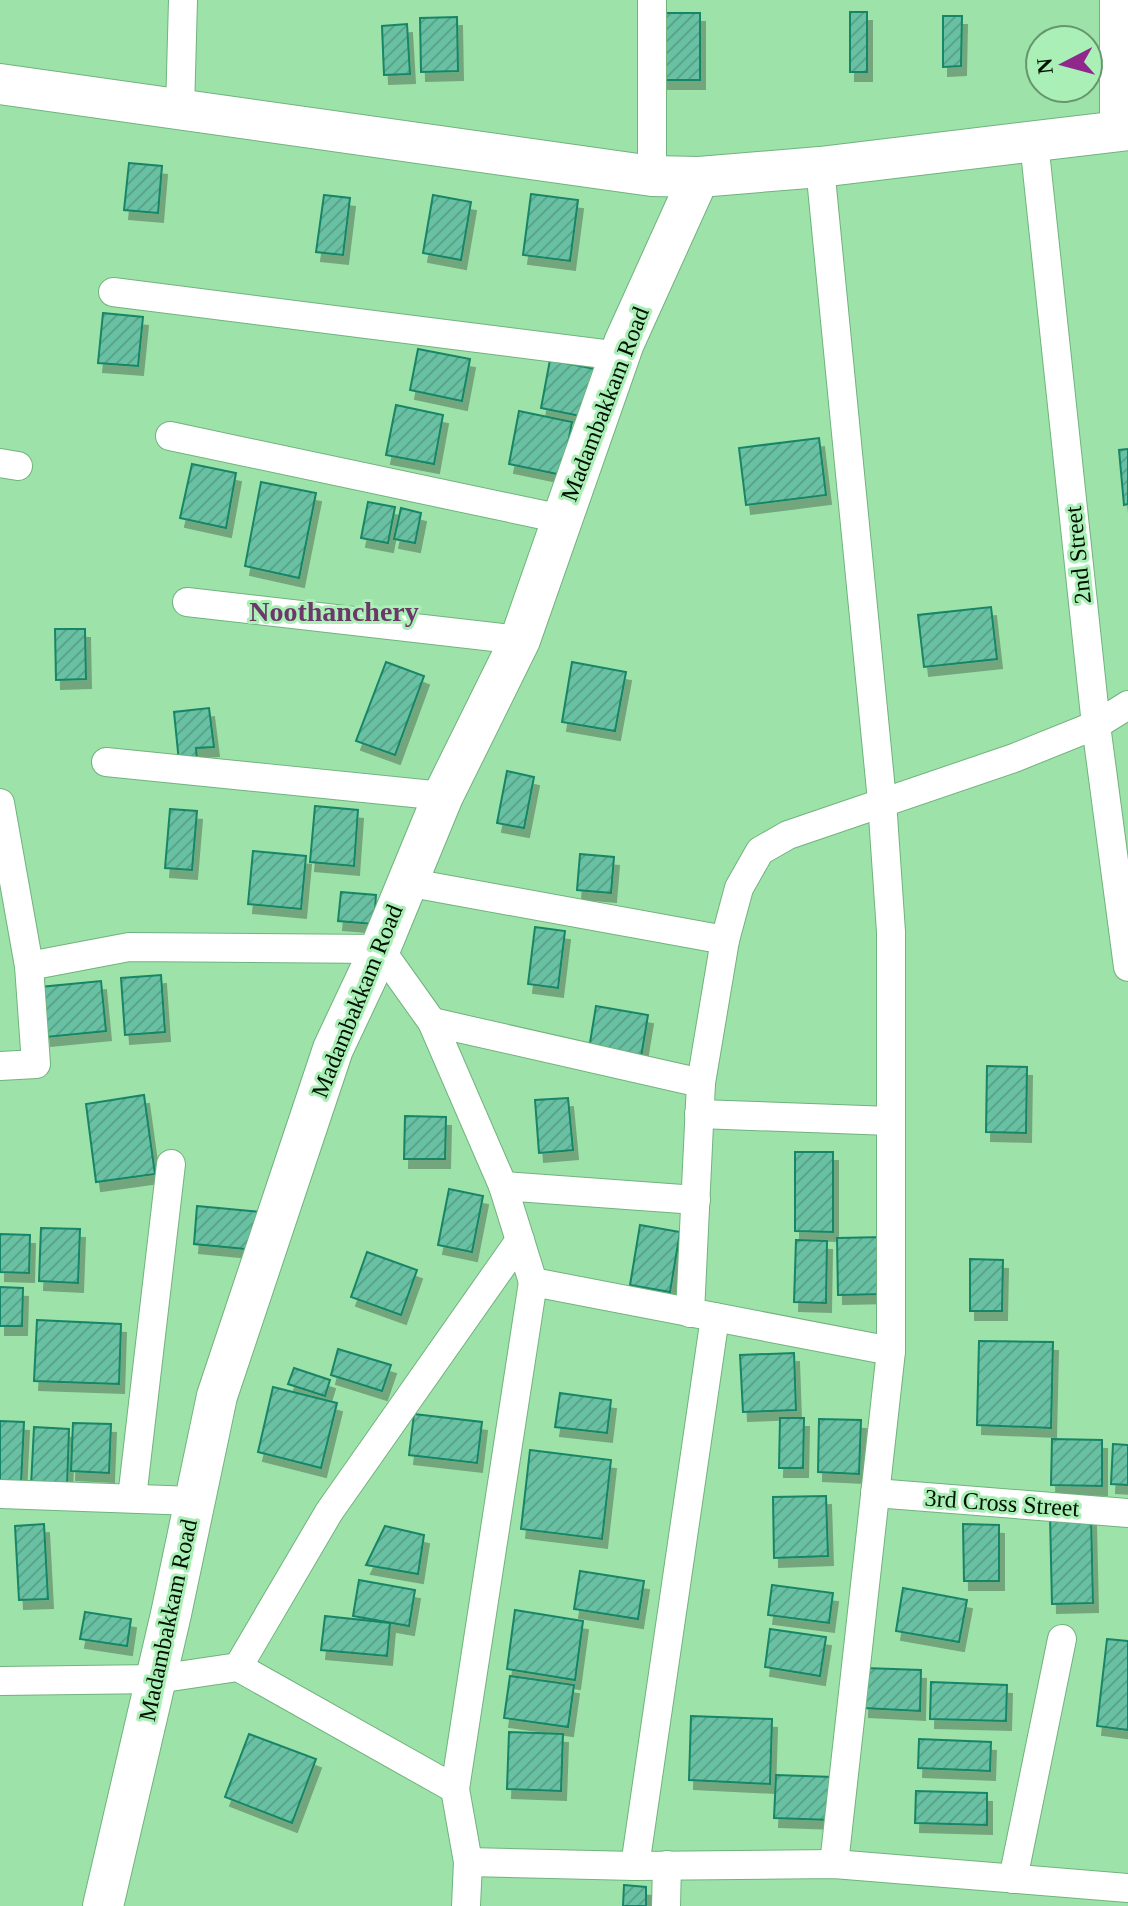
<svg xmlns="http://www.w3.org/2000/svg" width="1128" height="1906" font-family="Georgia,serif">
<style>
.building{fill:url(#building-hatch);stroke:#178567;stroke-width:2;filter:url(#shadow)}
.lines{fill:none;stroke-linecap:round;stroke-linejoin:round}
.street-casing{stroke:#70b37d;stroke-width:30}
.secondary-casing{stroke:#70b37d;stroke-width:42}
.street{stroke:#fff;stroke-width:28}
.secondary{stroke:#fff;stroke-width:40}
.labels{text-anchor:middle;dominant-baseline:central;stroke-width:6;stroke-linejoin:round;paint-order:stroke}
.street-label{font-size:24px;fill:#001102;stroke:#aaefb6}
.quarter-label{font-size:28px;font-weight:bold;fill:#6c3869;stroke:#aaefb6}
</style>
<defs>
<pattern id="building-hatch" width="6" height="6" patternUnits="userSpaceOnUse" patternTransform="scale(2)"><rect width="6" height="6" fill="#69c1a3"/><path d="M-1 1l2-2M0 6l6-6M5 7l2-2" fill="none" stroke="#59a58b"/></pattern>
<filter id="shadow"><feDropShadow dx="5" dy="9" stdDeviation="0" flood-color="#0004"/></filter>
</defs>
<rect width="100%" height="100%" fill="#9de2a9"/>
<g class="building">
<rect x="850" y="12" width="17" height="60"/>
<polygon points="658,13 700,13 700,80 659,80"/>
<polygon points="943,16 962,16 961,66 943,67"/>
<polygon points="457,17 458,71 421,72 420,18"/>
<polygon points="407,24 410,74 384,75 382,26"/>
<polygon points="129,163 162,166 158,213 124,210"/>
<polygon points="531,194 578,200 570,261 523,255"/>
<polygon points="324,195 350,198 343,255 316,252"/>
<polygon points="433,195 471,202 461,260 423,253"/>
<polygon points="103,313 143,317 138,366 98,363"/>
<polygon points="418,349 470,359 462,401 410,390"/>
<polygon points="550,360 600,370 590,418 541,408"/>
<polygon points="396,405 443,415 434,464 386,455"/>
<polygon points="519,411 572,422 562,475 509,464"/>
<polygon points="819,438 826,495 746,505 739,448"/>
<polygon points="1128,449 1128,504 1124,505 1119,450"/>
<polygon points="192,464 236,473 226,528 180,518"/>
<polygon points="261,482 316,493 299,578 245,566"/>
<polygon points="368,502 395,507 388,543 361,538"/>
<polygon points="401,508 421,513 415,543 394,539"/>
<polygon points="991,607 997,659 924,667 918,615"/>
<polygon points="55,629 85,629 86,679 56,680"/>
<polygon points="386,662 424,676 395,755 356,741"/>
<polygon points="572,662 626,672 615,731 562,722"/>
<polygon points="209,708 214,747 196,748 197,760 179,762 174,712"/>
<polygon points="507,771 534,777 524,828 497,823"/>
<polygon points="315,806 358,810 354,866 310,862"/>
<polygon points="170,809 197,811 192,870 165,868"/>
<polygon points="253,851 306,856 301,909 248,904"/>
<polygon points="580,854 614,857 611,893 577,890"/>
<polygon points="341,892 376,895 374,924 338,921"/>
<polygon points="535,927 565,931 558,988 528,984"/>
<polygon points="161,975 165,1032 125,1035 121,978"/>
<polygon points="101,981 106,1031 46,1037 40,987"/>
<polygon points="596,1006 648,1015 641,1057 589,1049"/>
<polygon points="987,1066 1027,1067 1026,1133 986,1132"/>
<polygon points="144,1095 155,1174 96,1182 86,1104"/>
<polygon points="568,1098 573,1150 539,1153 535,1100"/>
<polygon points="405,1116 446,1117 445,1159 404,1159"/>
<polygon points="795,1152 833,1152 833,1232 795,1231"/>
<polygon points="449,1189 483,1196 472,1252 438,1245"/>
<polygon points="197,1206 260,1212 257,1250 194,1244"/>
<polygon points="640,1225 680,1232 670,1292 630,1285"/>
<polygon points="41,1228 80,1229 78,1283 39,1281"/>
<polygon points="0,1234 30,1235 29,1273 0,1272"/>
<polygon points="886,1237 886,1294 838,1295 837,1238"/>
<polygon points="796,1240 827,1241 826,1303 794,1302"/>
<polygon points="367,1252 417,1270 401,1315 351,1297"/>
<polygon points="970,1259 1003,1260 1002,1311 970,1311"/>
<polygon points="0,1287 23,1288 22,1326 0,1326"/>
<polygon points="37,1320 121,1324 119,1384 34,1381"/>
<polygon points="979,1341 1053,1342 1051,1428 977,1425"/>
<polygon points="338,1349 391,1365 382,1391 331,1375"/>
<polygon points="794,1353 796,1410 743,1412 740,1355"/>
<polygon points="294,1368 330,1380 325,1396 288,1384"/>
<polygon points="273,1387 337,1403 321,1468 258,1452"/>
<polygon points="560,1393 611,1400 607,1433 555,1427"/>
<polygon points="414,1414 482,1422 477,1463 409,1455"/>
<polygon points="780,1418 804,1418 803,1468 779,1468"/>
<polygon points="819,1419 861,1420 859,1474 818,1472"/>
<polygon points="0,1421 24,1422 21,1484 0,1483"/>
<polygon points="73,1423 111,1424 109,1473 71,1471"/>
<polygon points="34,1427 69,1429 67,1487 31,1486"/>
<polygon points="1052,1439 1102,1440 1102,1486 1051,1485"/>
<polygon points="1113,1444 1128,1445 1128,1485 1111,1484"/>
<polygon points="530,1450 611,1460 602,1539 521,1529"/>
<polygon points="826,1496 828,1556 774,1558 773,1497"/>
<polygon points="1050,1516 1091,1516 1093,1603 1052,1604"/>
<polygon points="44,1524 48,1599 19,1600 15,1526"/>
<polygon points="963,1524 999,1525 999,1581 964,1581"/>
<polygon points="385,1526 424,1535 418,1574 366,1565"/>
<polygon points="580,1571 644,1581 638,1619 574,1609"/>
<polygon points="359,1580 415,1590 409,1626 353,1616"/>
<polygon points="772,1585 833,1593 829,1623 768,1615"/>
<polygon points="903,1588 967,1600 959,1642 896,1631"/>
<polygon points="515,1610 583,1621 575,1680 507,1669"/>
<polygon points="85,1612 131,1619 127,1646 80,1639"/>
<polygon points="325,1616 390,1623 387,1656 321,1650"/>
<polygon points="770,1629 826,1637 820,1676 765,1667"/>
<polygon points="1107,1639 1128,1641 1128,1730 1097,1726"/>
<polygon points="865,1668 921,1670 920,1711 864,1708"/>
<polygon points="510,1676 574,1685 568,1727 504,1718"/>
<polygon points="931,1682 1007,1685 1006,1721 930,1719"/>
<polygon points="691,1716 772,1719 770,1784 689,1780"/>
<polygon points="509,1732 563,1734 561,1791 507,1789"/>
<polygon points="249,1734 316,1759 292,1823 225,1797"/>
<polygon points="919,1739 991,1742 990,1771 918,1768"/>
<polygon points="776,1775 833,1777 831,1820 774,1818"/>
<polygon points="916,1791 987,1793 987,1825 915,1823"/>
<polygon points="624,1885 646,1887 646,1906 623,1906"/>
</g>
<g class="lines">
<g class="street-casing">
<g id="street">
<polyline points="652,0 652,176"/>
<polyline points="180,110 183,0"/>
<polyline points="1114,132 1114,0"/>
<polyline points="1034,142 1096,725 1128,967"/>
<polyline points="820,167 882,801 891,932 891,1351 834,1864"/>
<polyline points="113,292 620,356"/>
<polyline points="170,436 562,519"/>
<polyline points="0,463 18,466"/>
<polyline points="187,602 520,640"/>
<polyline points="106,762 443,796"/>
<polyline points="0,803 29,966 36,1064 0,1066"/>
<polyline points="406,882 725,940 739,888 760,851 788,835 1014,758 1096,725 1128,705"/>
<polyline points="29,966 129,947 380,949 432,1022 503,1186 533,1282 891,1351"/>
<polyline points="432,1022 701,1083"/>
<polyline points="699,1114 891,1121"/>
<polyline points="503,1186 696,1200"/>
<polyline points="690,1313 701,1083 725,940"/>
<polyline points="875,1493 1128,1513"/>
<polyline points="0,1494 194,1501"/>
<polyline points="132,1498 171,1164"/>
<polyline points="238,1667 329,1512 520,1240"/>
<polyline points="0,1681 157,1679 238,1667 455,1789 468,1862 466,1906"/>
<polyline points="455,1789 533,1282"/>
<polyline points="468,1862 635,1866 834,1864 1128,1888"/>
<polyline points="635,1866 715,1317"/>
<polyline points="1013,1879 1062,1639"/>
<polyline points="666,1906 667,1865"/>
</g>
</g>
<g class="secondary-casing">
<g id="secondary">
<polyline points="0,84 652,176 699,177 820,167 1128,130"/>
<polyline points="103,1906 171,1614 217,1396 333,1049 380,949 443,796 520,640 624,343 699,177"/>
</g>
</g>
<use href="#street" class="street"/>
<use href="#secondary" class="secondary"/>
</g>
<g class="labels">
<g class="street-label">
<text transform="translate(605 404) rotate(-69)">Madambakkam Road</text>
<text transform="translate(1078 555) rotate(-96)">2nd Street</text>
<text transform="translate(357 1001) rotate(-68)">Madambakkam Road</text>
<text transform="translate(1002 1503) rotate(4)">3rd Cross Street</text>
<text transform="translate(168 1620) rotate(-78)">Madambakkam Road</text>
</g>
<g class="quarter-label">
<text x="334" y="611">Noothanchery</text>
</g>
</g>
<g transform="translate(1064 64) rotate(264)"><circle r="38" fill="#aaefb6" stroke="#66966e" stroke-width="2"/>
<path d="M0-6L14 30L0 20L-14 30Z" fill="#8f278c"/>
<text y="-12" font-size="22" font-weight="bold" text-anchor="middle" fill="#001102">N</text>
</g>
</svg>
